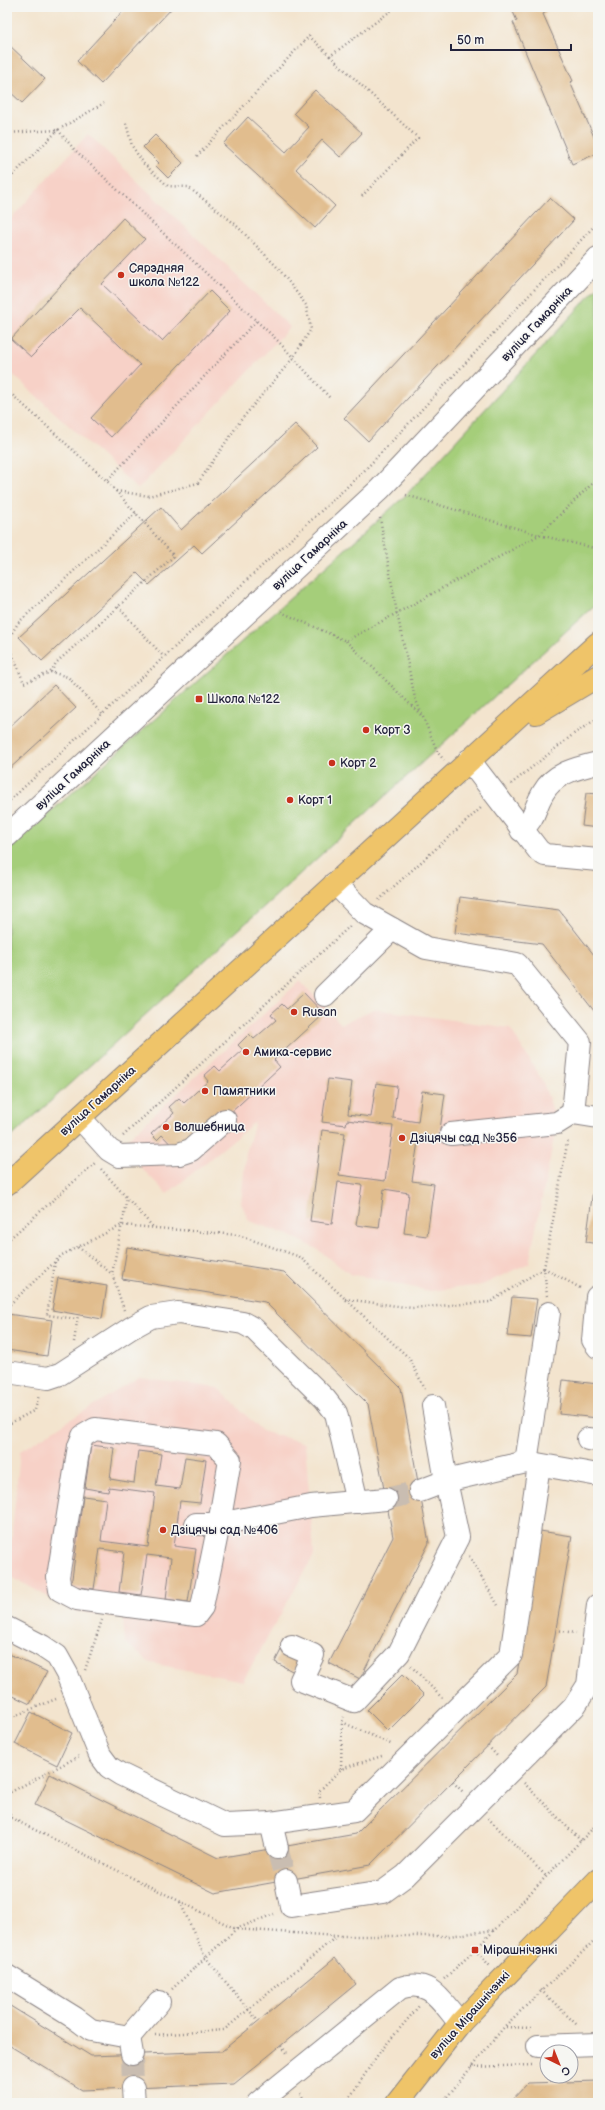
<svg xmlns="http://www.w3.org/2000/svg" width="605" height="2110" font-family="'Balsamiq Sans',sans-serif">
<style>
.built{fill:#f7d1c7}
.green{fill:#a5ce7a;stroke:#64785a}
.building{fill:#e1bd8e}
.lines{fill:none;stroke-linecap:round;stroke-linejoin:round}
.minor-tunnel{stroke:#c9bdb1;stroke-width:22;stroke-dasharray:22 11;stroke-linecap:butt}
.minor-casing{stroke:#8a8384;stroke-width:24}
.major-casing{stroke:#8a8384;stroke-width:24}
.path{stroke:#8a8384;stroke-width:2.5;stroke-dasharray:1 3;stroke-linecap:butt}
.minor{stroke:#fff;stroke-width:22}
.major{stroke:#efc469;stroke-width:22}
.poi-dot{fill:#c8321e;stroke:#f6f6f2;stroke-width:1.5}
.labels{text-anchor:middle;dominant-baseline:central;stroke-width:3;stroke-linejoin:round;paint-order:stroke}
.poi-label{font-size:12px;fill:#22223b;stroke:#f6f6f2;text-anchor:start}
.street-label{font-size:12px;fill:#22223b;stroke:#f6f6f2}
</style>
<rect width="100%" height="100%" fill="#f6f6f2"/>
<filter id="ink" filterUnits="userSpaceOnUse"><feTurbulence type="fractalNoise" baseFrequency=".025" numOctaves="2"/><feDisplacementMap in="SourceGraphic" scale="8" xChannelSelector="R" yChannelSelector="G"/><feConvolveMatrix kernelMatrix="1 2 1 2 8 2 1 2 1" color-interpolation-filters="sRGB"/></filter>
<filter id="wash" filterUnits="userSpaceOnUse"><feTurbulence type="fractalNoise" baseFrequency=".012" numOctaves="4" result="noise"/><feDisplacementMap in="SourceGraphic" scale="16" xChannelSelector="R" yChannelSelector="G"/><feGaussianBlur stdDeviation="0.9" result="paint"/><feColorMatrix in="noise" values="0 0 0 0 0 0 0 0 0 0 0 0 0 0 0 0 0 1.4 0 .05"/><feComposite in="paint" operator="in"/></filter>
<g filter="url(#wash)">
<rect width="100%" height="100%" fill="#f3e4ce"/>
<g class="built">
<polygon points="88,134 290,327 138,489 7,369 7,223"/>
<polygon points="300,981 341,1024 374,1009 510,1028 543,1082 557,1123 529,1263 482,1285 430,1291 350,1274 317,1249 289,1235 249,1221 241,1203 246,1153 255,1122 167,1194 120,1146"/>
<polygon points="139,1377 218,1388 262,1431 305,1443 314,1555 243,1681 150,1663 125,1642 123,1618 74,1611 8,1575 20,1451"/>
</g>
<polygon class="green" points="598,287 598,602 7,1141 7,851 406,495"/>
<g id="blocks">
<g class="building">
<polygon points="127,7 173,7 101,84 77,61"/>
<polygon points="511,7 544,7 546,12 543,14 573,81 570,82 598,146 598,153 572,164 513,22 517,21"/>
<polygon points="7,43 45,79 22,103 7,89"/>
<polygon points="315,90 362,133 340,157 322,140 296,169 335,206 315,228 223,144 248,117 286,152 309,127 294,113"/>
<polygon points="155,135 183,163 168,178 156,166 159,163 143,147"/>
<polygon points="550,198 574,220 368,441 344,418"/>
<polygon points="123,218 145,239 102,284 162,341 210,291 230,311 111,437 91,418 140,365 80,308 31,357 11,339"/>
<polygon points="295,424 317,447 202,553 194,545 149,585 137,573 42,661 19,637 161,507 181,530"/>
<polygon points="54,685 76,708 7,771 7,729"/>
<polygon points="586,793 598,794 598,828 582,826"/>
<polygon points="460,897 559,910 598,960 598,1016 542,944 455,933"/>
<polygon points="304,993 324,1014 274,1060 280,1067 227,1116 220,1109 176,1150 162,1135 157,1140 151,1134 174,1113 169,1107 179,1098 184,1103 208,1081 204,1076 215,1066 220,1071 243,1050 238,1045 249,1034 254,1039 276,1020 271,1014 282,1004 287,1009"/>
<polygon points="328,1079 352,1082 348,1114 371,1117 376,1083 397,1086 393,1118 418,1122 422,1091 445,1094 439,1137 419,1135 412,1181 434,1184 427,1236 404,1233 409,1193 384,1189 379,1228 356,1225 362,1185 338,1182 332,1224 310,1221 322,1130 345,1133 339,1175 385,1181 393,1126 347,1120 346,1125 322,1122"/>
<polygon points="597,1160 598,1160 598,1244 586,1242"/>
<polygon points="127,1247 284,1272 401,1388 429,1543 360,1679 329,1663 393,1537 368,1404 265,1302 122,1279"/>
<polygon points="58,1278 107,1286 102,1319 52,1310"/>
<polygon points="512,1297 537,1299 531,1338 507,1336"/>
<polygon points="7,1314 52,1320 47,1356 7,1350"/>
<polygon points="563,1380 598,1384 598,1418 559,1414"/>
<polygon points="91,1445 114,1448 110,1479 134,1483 138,1451 161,1454 156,1486 180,1489 185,1457 206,1460 200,1503 180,1501 174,1546 196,1549 188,1602 166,1599 171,1558 147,1555 141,1595 119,1592 124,1552 100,1549 94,1589 71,1586 83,1496 106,1499 101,1541 148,1547 155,1493 109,1487 108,1492 85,1488"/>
<polygon points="540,1531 572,1536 546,1687 370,1865 215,1893 35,1805 50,1774 218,1858 356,1834 517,1674"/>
<polygon points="281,1650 300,1659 294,1672 275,1662"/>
<polygon points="7,1653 47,1672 30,1704 7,1693"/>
<polygon points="403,1674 424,1695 388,1731 367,1710"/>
<polygon points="31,1712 72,1733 57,1765 15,1744"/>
<polygon points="335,1958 356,1984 234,2084 82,2090 7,2044 7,2004 91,2056 222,2051"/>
<polygon points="598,2081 598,2103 509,2103 528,2083"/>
</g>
</g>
</g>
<g filter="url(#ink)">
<use href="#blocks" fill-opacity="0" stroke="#8a8384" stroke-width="1"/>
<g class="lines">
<g class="minor-tunnel">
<polyline points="386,1499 420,1491"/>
<polyline points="277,1848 286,1881"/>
<polyline points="132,2054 133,2088"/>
</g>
<g class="minor-casing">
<g id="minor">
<polyline points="469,760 539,851 545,855 598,860"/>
<path d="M521 830C537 816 533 810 543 793 554 773 577 768 598 763"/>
<polyline points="7,836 380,489 598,258"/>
<polyline points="335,883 364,913 426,948 517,964 580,1042 573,1113"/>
<polyline points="325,995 392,929"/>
<polyline points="80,1118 109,1150 119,1156 179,1154 191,1150 225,1120"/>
<polyline points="451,1134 557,1123 573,1113 598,1117"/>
<polyline points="597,1297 593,1340 598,1347"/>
<polyline points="7,1372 48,1378 60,1374 131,1328 151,1317 178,1313 243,1323 254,1329 325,1399 336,1413 357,1502"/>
<polyline points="588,1439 598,1440"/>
<polyline points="526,1462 549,1313"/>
<polyline points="420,1491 446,1481 526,1462 598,1475"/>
<polyline points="196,1524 219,1524 230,1460 216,1444 95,1429 83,1436 79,1446 58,1577 60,1590 77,1599 196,1615 202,1607 219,1524 311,1506 386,1499"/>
<polyline points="7,1628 42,1646 57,1656 67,1674 100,1755 109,1767 120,1774 225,1825 271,1823 354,1811 511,1655 539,1465"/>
<polyline points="292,1646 313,1655 301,1680 354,1701 399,1653 458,1537 446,1481 433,1406"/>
<polyline points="271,1823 277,1848"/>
<polyline points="286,1881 291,1906 383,1892 405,1876 574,1707 588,1685 598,1605"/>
<polyline points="7,1976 75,2018 91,2030 129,2037 132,2054"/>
<polyline points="129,2037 159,2002"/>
<polyline points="538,2046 598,2044"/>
<polyline points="133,2088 134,2103"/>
<path d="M258 2103 400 1988C431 1977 442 2003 460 2023"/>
</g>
</g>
<g class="major-casing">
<g id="major">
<polyline points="536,713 598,676"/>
<polyline points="7,1184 598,643"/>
<polyline points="397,2103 460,2023 598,1880"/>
</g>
</g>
<g class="path">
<polyline points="7,133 58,130 104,103"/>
<polyline points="197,156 309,36 330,56"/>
<polyline points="7,181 58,130 74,149 278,341 330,398"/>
<polyline points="362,196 418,138 330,56 396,7"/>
<polyline points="7,390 107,481"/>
<polyline points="116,491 149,496 198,483 241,420 293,358 311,329 306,305 279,269 235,224 188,187 168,186 144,164 132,146 126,123"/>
<polyline points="406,495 539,535 598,549"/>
<polyline points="380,518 397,613 415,698 438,753 444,760"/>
<polyline points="118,607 164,657"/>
<polyline points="281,612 346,641 539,535 598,478"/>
<polyline points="346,641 421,715"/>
<polyline points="51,672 56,663 174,556 107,481 256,321"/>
<polyline points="102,714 68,677 51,672 24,683 7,641 18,623 136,513"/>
<polyline points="511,784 575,733 598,718"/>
<polyline points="7,803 363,472 598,222"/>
<polyline points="379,900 482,807"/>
<polyline points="123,1136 351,925"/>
<polyline points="101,1169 153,1227"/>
<polyline points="7,1241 96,1162"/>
<polyline points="78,1247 112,1274"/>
<polyline points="55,1262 47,1315 77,1319"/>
<polyline points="544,1268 582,1289"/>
<polyline points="547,1296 544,1268 568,1139"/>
<polyline points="345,1299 412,1308 490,1302 544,1268"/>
<polyline points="7,1307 62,1255 122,1225 238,1235 300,1257 409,1358 425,1389"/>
<polyline points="124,1310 112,1274 127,1198"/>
<polyline points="74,1342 78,1315"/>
<polyline points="7,1425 35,1410 39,1395"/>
<polyline points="469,1556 499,1607"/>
<polyline points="556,1630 576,1633"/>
<polyline points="411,1666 442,1698"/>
<polyline points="85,1670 102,1620"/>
<polyline points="7,1719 56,1699"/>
<polyline points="342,1722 393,1745"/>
<polyline points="488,1746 498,1757"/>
<polyline points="341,1769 342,1722 344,1717"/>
<polyline points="453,1782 464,1793"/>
<polyline points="524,1783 581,1841"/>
<polyline points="7,1794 81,1755"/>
<polyline points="320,1798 319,1791 341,1769 382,1756"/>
<polyline points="7,1807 11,1818"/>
<polyline points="488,1818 547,1877"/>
<polyline points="7,1819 11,1818 236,1929 337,1936 449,1936 494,1930"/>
<polyline points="180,1902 205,1957 258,2021"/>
<polyline points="595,1940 598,1943"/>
<polyline points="475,1950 490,1966"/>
<polyline points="444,1979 475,1950 598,1823"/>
<polyline points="172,1989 236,1929 274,1914"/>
<polyline points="541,1990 578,2026"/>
<polyline points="506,2027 531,2028"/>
<polyline points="155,2035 224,2030 337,1936"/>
<polyline points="281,2046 288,2054"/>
<polyline points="471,2067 532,2065"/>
<polyline points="300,2093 306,2103"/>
<polyline points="445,2098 451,2103"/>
<polyline points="346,2103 379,2053 419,2006"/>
<polyline points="442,2103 505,2026 598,1937"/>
</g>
<use href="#minor" class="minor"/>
<use href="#major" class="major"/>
</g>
</g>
<g class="poi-dot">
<circle cx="121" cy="275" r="4"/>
<rect x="195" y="695" width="8" height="8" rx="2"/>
<circle cx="366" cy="730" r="4"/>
<circle cx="332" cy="763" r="4"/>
<circle cx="290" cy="800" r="4"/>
<circle cx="294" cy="1012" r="4"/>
<circle cx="246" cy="1052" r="4"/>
<circle cx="205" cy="1091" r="4"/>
<circle cx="166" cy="1127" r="4"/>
<circle cx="402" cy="1138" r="4"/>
<circle cx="163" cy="1530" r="4"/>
<rect x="471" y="1946" width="8" height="8" rx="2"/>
</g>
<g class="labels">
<g class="poi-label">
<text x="129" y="268">Сярэдняя<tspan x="129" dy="14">школа №122</tspan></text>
<text x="207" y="699">Школа №122</text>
<text x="374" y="730">Корт 3</text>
<text x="340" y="763">Корт 2</text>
<text x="298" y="800">Корт 1</text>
<text x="302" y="1012">Rusan</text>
<text x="254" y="1052">Амика-сервис</text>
<text x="213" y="1091">Памятники</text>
<text x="174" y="1127">Волшебница</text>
<text x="410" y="1138">Дзіцячы сад №356</text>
<text x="171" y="1530">Дзіцячы сад №406</text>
<text x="483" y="1950">Мірашнічэнкі</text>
</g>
<g class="street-label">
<text transform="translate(537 324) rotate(-47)">вуліца Гамарніка</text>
<text transform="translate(310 555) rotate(-43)">вуліца Гамарніка</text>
<text transform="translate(73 775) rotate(-43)">вуліца Гамарніка</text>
<text transform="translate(98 1101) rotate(-42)">вуліца Гамарніка</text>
<text transform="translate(470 2015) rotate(-48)">вуліца Мірашнічэнкі</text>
</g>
</g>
<rect width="605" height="2110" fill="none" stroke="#f6f6f2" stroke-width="24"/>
<g transform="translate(559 2064) rotate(137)"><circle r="19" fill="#f6f6f2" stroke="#a1a1a9"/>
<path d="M0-3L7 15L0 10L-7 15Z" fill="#c8321e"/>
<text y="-6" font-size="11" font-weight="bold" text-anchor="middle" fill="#22223b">С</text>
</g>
<path d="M451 44v6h120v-6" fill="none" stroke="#22223b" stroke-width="2"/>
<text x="457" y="44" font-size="12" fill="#22223b" stroke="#f6f6f2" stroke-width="3" paint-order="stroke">50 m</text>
</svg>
